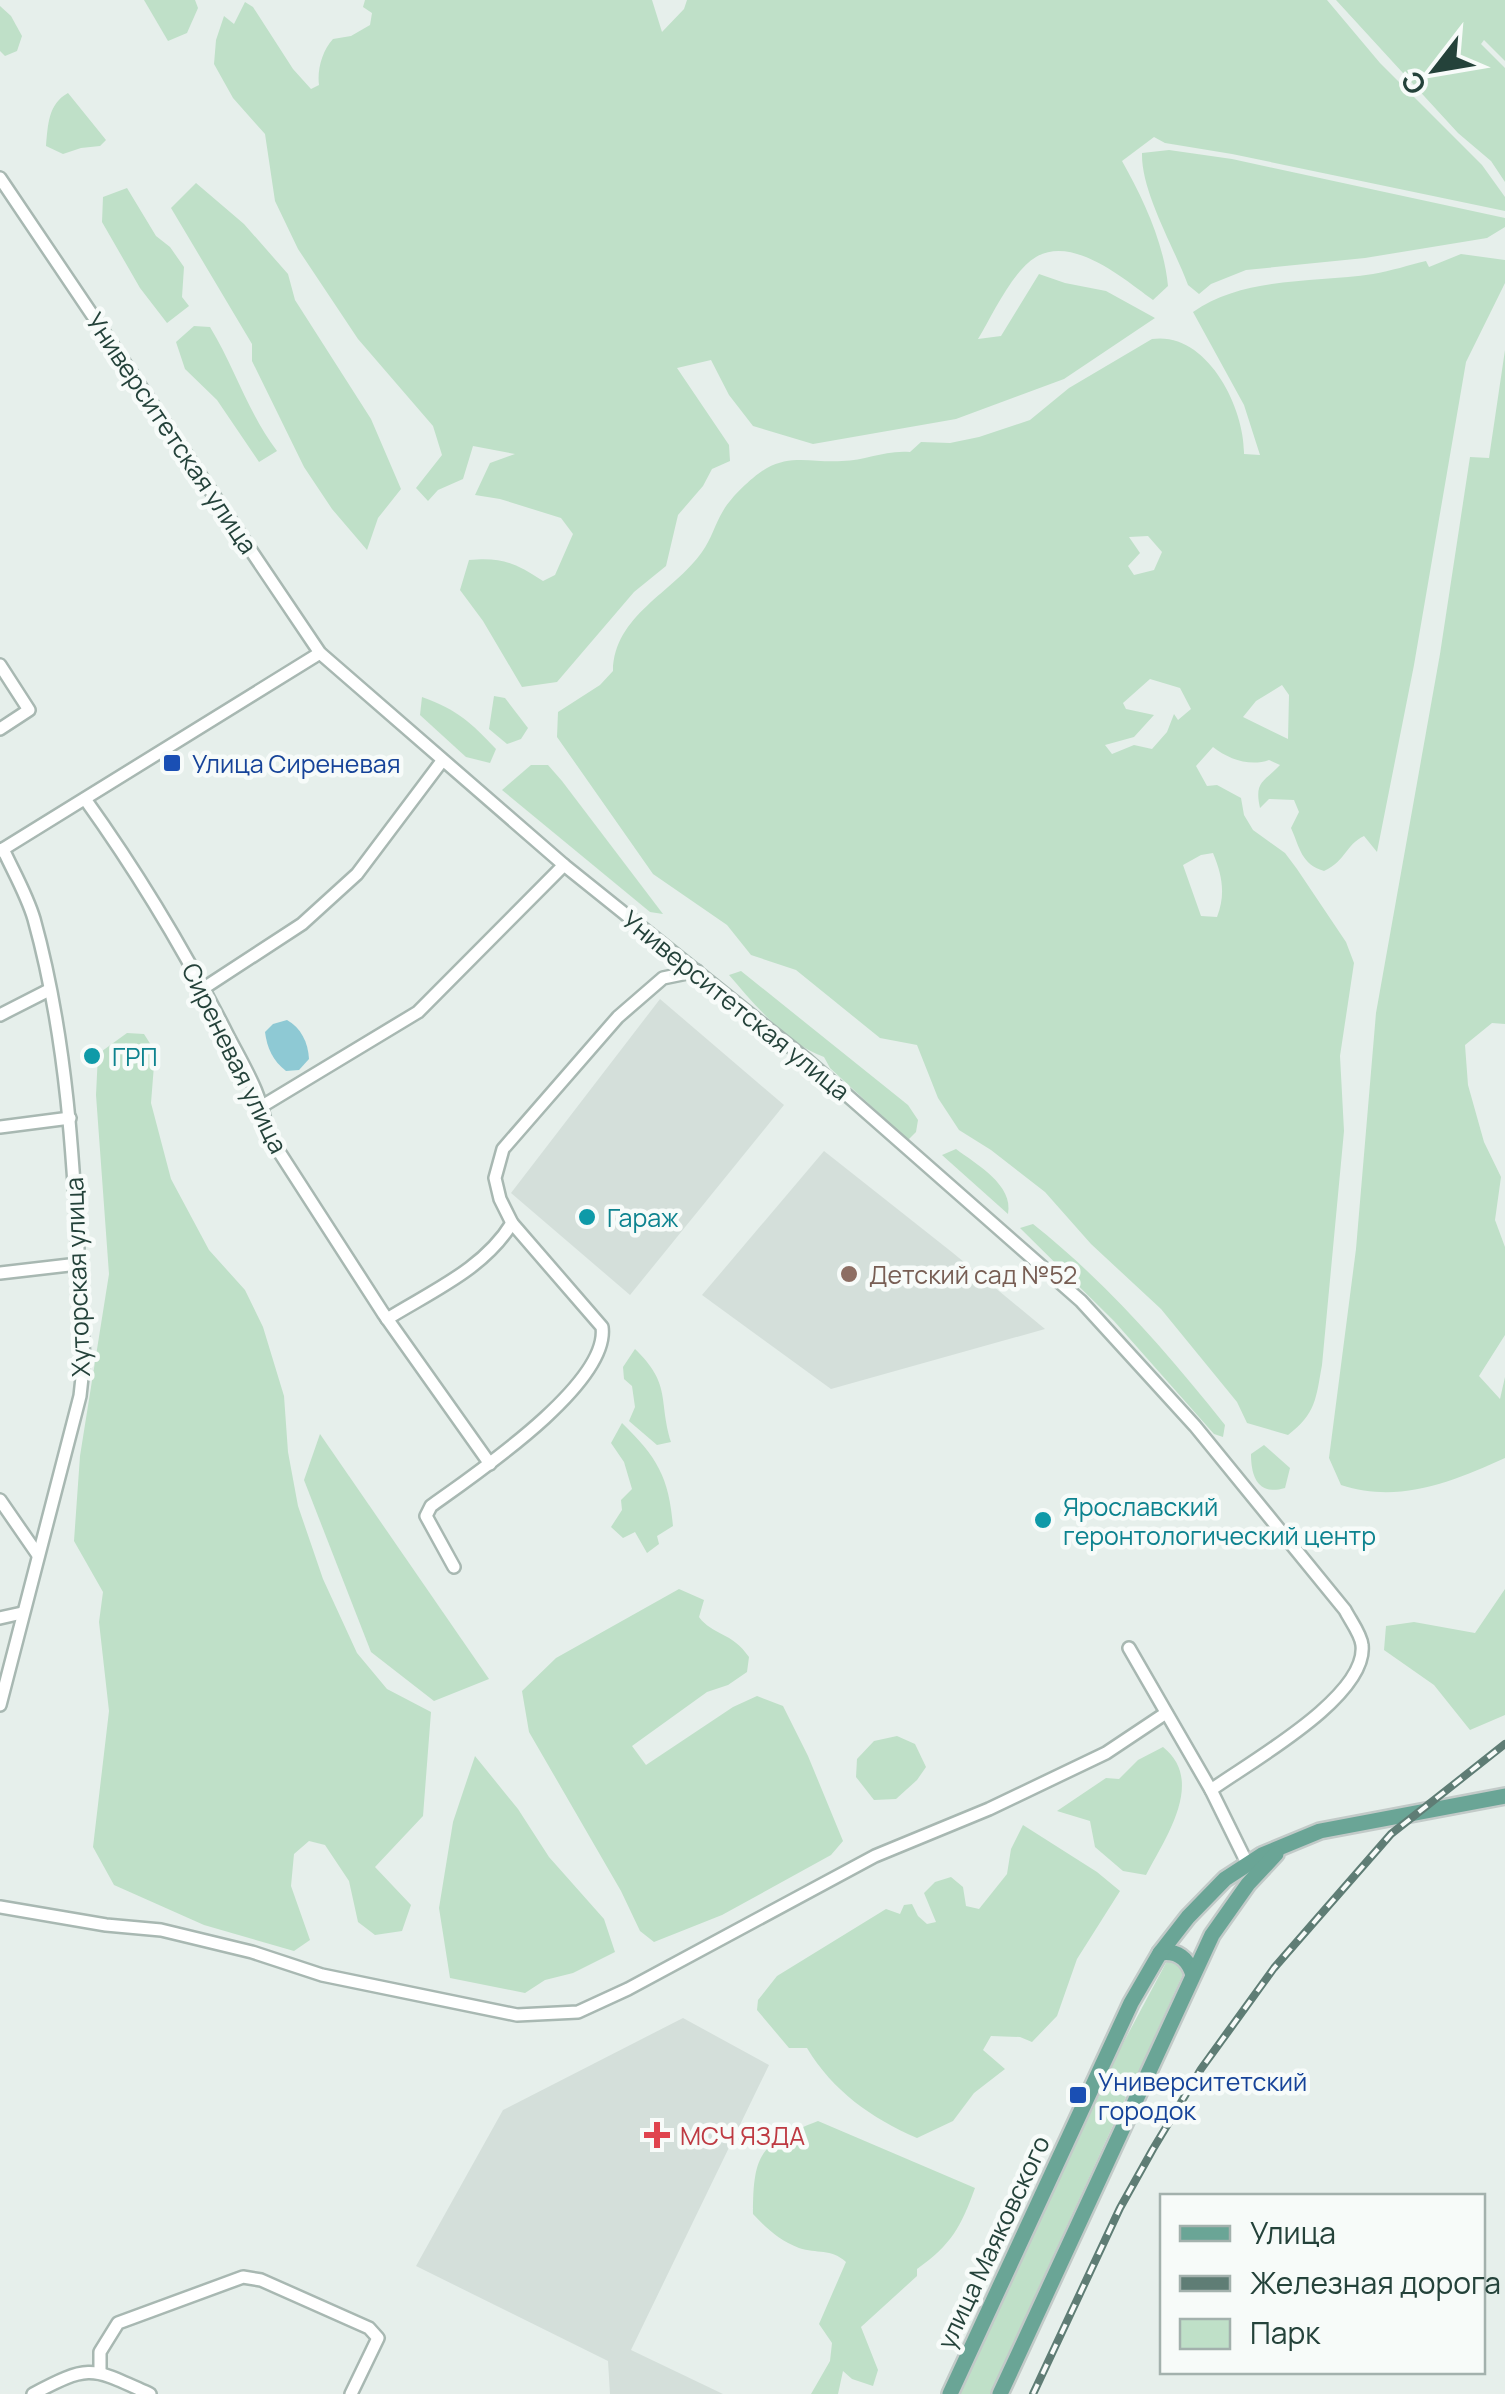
<svg xmlns="http://www.w3.org/2000/svg" width="1505" height="2394" font-family="Manrope,sans-serif">
<style>
.built{fill:#d4dfda}
.green{fill:#bfe0c8;fill-rule:evenodd}
.water{fill:#8ec9d4}
.lines{fill:none;stroke-linecap:round;stroke-linejoin:round}
.minor-casing{stroke:#a8b8b2;stroke-width:16}
.major-casing{stroke:#c2cac8;stroke-width:20}
.minor{stroke:#fff;stroke-width:11}
.major{stroke:#6aa596;stroke-width:15}
.rail-casing{stroke:#5f7d75;stroke-width:8}
.rail{stroke:#f7fbf9;stroke-width:4;stroke-dasharray:11;stroke-linecap:butt}
.transit-dot{fill:#1a4fb4;stroke:#f7fbf9;stroke-width:4}
.culture-dot{fill:#0f9aa8;stroke:#f7fbf9;stroke-width:4}
.education-dot{fill:#8d6e63;stroke:#f7fbf9;stroke-width:4}
.health-dot{fill:#e0444e;stroke:#f7fbf9;stroke-width:4}
.labels{text-anchor:middle;dominant-baseline:central;stroke-width:9;stroke-linejoin:round;paint-order:stroke}
.street-label{font-size:25px;fill:#24423a;stroke:#f7fbf9}
.transit-label{font-size:25px;fill:#164399;stroke:#f7fbf9;text-anchor:start}
.culture-label{font-size:25px;fill:#0d838f;stroke:#f7fbf9;text-anchor:start}
.education-label{font-size:25px;fill:#785e54;stroke:#f7fbf9;text-anchor:start}
.health-label{font-size:25px;fill:#be3a42;stroke:#f7fbf9;text-anchor:start}
</style>
<rect width="100%" height="100%" fill="#e6efeb"/>
<g class="built">
<polygon points="660,999 784,1105 630,1295 511,1193"/>
<polygon points="824,1151 953,1253 1045,1329 831,1389 702,1295"/>
<polygon points="683,2018 769,2065 631,2350 723,2394 610,2394 608,2361 416,2266 503,2110"/>
</g>
<g class="green">
<polygon points="144,0 195,0 198,8 187,33 168,41"/>
<path d="M365 0H652L662 32 684 9 687 0H1327L1380 63 1482 165 1505 197V211L1232 154 1165 143 1154 137 1122 161C1143 198 1164 243 1168 286L1153 300C1124 279 1073 235 1036 257 1012 271 992 316 978 339L1001 336 1039 274 1065 283 1106 291 1155 318 1064 379 956 419 813 444 753 426 729 395 711 360 677 368 729 445 730 461 712 469 703 486 678 515 666 566 634 592 557 682 522 687 483 621 460 590 469 560C503 557 515 563 543 581L555 575 573 534 561 518 500 499 475 495 490 463 515 454 473 446 463 479 438 490 428 501 416 488 442 455 433 426 358 339 298 249 275 201 265 134 233 98 214 64 216 40 224 16 234 24 245 2 253 7 293 69 311 89 319 85C317 70 322 51 333 39L351 36 370 25 372 13 363 7Z"/>
<polygon points="1336,0 1505,0 1505,61 1484,40 1481,44 1505,68 1505,182 1491,161 1458,133"/>
<polygon points="0,6 11,16 22,36 17,51 5,56 0,51"/>
<path d="M68 93 106 140 100 146 81 148 63 154 46 146C48 125 48 104 68 93Z"/>
<path d="M1169 150 1232 159 1505 218V227L1487 238 1365 258 1246 270 1211 284 1199 294 1188 285C1174 247 1141 192 1142 153Z"/>
<polygon points="196,183 244,224 288,274 295,300 371,419 401,489 378,518 367,550 332,509 304,467 252,361 252,344 171,208"/>
<polygon points="127,188 156,236 170,247 184,267 182,297 189,306 167,323 140,288 102,222 103,197"/>
<path d="M1461 254 1505 260V283L1466 362 1414 665 1377 852 1364 836C1345 845 1347 860 1324 871 1301 864 1300 848 1291 828L1299 812 1294 800 1269 799 1260 808C1254 781 1264 782 1280 765L1269 760C1250 767 1228 759 1213 747L1196 766 1207 786 1217 785 1241 798 1244 815 1253 830 1285 853 1297 869 1346 942 1354 963 1340 1056 1344 1131 1322 1365C1316 1398 1316 1414 1288 1435L1247 1423 1237 1402 1161 1309 1091 1244 1045 1192 991 1150 959 1130 938 1098 917 1045 880 1038 796 970 751 955 727 925 653 874 557 737 558 712 600 685 613 671C614 615 673 593 702 552 711 540 715 524 723 511 731 497 753 476 767 468 792 454 815 463 842 461 866 461 883 450 910 452L921 442 950 443 979 437 1030 420 1069 388 1152 339C1207 331 1245 408 1244 454L1260 455 1244 405 1193 312C1244 276 1314 283 1373 274 1391 271 1409 265 1426 261L1429 267ZM1148 536 1162 552 1154 570 1134 575 1128 566 1140 553 1129 537ZM1150 679 1180 688 1191 709 1178 720 1174 714 1167 732 1152 749 1134 745 1112 754 1105 745 1134 737 1154 715 1126 709 1123 703ZM1282 685 1289 695 1288 739 1243 717 1256 701ZM1213 853C1222 875 1226 894 1217 917L1201 916 1183 865 1201 855Z"/>
<path d="M194 326 210 327C235 368 248 413 277 451L259 462 217 400 185 369 176 342Z"/>
<path d="M1505 350V1024L1492 1023 1465 1045 1468 1085 1484 1142 1501 1177 1495 1220 1505 1247V1335L1479 1376 1500 1399 1505 1377V1458C1452 1482 1399 1504 1341 1485L1329 1458 1356 1249 1376 1013 1440 654 1470 457 1489 458Z"/>
<polygon points="494,696 505,698 528,728 521,739 507,744 489,729"/>
<path d="M422 697C459 711 469 721 496 749L490 763 466 757 420 715Z"/>
<polygon points="531,765 548,765 562,781 663,914 650,912 502,790"/>
<path d="M741 971 908 1105 918 1120 916 1132 908 1140 830 1068 824 1057C787 1044 754 1004 729 975Z"/>
<polygon points="127,1033 144,1034 151,1045 154,1065 151,1103 171,1179 209,1250 245,1290 263,1327 284,1396 288,1452 298,1506 323,1579 357,1653 387,1689 431,1712 423,1816 375,1867 411,1905 402,1931 375,1935 358,1922 349,1881 325,1845 309,1841 294,1854 291,1886 310,1940 294,1951 204,1925 114,1885 93,1847 109,1711 99,1622 103,1592 74,1541 80,1456 109,1274 96,1095 98,1054"/>
<path d="M956 1149C976 1164 1014 1185 1008 1214L942 1155Z"/>
<path d="M1033 1224C1106 1282 1167 1352 1225 1425L1223 1437 1214 1434 1114 1321 1020 1228Z"/>
<path d="M635 1349C672 1385 658 1399 671 1442L657 1445 629 1421 635 1407 632 1386 624 1379 623 1367Z"/>
<path d="M622 1423C657 1457 669 1477 673 1526L657 1536 659 1544 647 1553 635 1532 623 1538 611 1527 622 1510 621 1500 632 1489 624 1462 611 1443Z"/>
<polygon points="320,1434 489,1679 434,1701 371,1652 304,1480"/>
<path d="M1264 1445 1290 1468 1285 1488C1258 1496 1251 1477 1251 1454Z"/>
<path d="M679 1589 704 1600 699 1617C712 1635 732 1632 749 1657L747 1672 728 1685 707 1692 632 1746 646 1765 733 1707 757 1696 783 1706 808 1756 843 1841 831 1855 722 1915 654 1942 640 1931 621 1891 529 1732 522 1691 556 1658Z"/>
<polygon points="1505,1589 1505,1715 1470,1730 1434,1685 1384,1650 1386,1626 1414,1622 1475,1633"/>
<polygon points="897,1736 915,1744 926,1767 917,1780 896,1799 874,1800 856,1777 857,1759 874,1741"/>
<path d="M1163 1747C1206 1781 1165 1838 1146 1875L1123 1871 1095 1847 1090 1821 1057 1811 1106 1778 1119 1779 1138 1760Z"/>
<polygon points="475,1756 518,1809 549,1857 604,1919 615,1952 573,1973 545,1980 525,1993 450,1978 439,1908 453,1822"/>
<path d="M1023 1825 1097 1872 1120 1891 1077 1959 1057 2016 1032 2042 1020 2037 991 2036 983 2050 1005 2069 974 2093 953 2121 917 2138C871 2118 833 2091 807 2048H789L757 2010 758 2000 777 1976 886 1909 900 1914 904 1905 912 1904 918 1916 927 1924 936 1922 924 1893 935 1882 951 1877 963 1887 966 1906 979 1909 1007 1874 1011 1849Z"/>
<polygon points="1167,1961 1175,1963 1184,1972 1130,2091 1105,2077"/>
<polygon points="1103,2087 1126,2097 990,2394 957,2394"/>
<path d="M818 2121 975 2188C961 2227 951 2245 917 2269V2276L861 2327 878 2370 873 2386 852 2379 843 2371 838 2394H811L830 2361 832 2343 819 2324 846 2262C831 2248 817 2254 799 2248 779 2240 767 2229 753 2214 753 2151 762 2143 818 2121Z"/>
</g>
<path class="water" d="M287 1020C301 1028 308 1042 309 1059L299 1070 286 1071C273 1061 267 1048 265 1032L273 1024Z"/>
<g class="lines">
<g class="minor-casing">
<g id="minor">
<path d="M0 178 320 653 564 865 807 1060 1081 1301 1195 1426 1345 1610C1350 1620 1361 1634 1362 1645 1368 1697 1248 1763 1211 1790"/>
<polyline points="0,665 29,710 0,729"/>
<path d="M85 799C138 873 186 953 227 1034 244 1067 263 1096 267 1133L383 1313 490 1464"/>
<polyline points="0,851 320,653"/>
<polyline points="204,988 302,924 357,874 442,761"/>
<polyline points="0,1015 49,990"/>
<polyline points="264,1105 418,1012 564,865"/>
<polyline points="0,1127 70,1118"/>
<polyline points="0,1273 78,1264"/>
<path d="M387 1319C432 1291 484 1269 512 1223"/>
<polyline points="0,1500 38,1555"/>
<path d="M454 1567 426 1516 431 1506C474 1475 610 1384 602 1327L512 1223 500 1199 495 1178 503 1149 618 1017 663 978 697 971"/>
<polyline points="0,1618 22,1613"/>
<polyline points="1129,1648 1211,1790 1247,1863"/>
<path d="M0 1705 80 1396 84 1359C75 1212 74 1063 34 919 27 895 13 871 3 849"/>
<polyline points="0,1907 106,1925 161,1930 252,1952 322,1975 517,2015 578,2012 628,1989 875,1856 989,1809 1106,1753 1166,1713"/>
<polyline points="100,2372 100,2352 118,2323 243,2277 261,2280 369,2328 378,2338 351,2394"/>
<path d="M33 2394C91 2363 92 2368 150 2394"/>
</g>
</g>
<g class="major-casing">
<g id="major">
<path d="M1160 1953C1177 1950 1188 1958 1193 1975"/>
<polyline points="950,2394 1131,2003 1160,1953 1188,1917 1225,1879 1262,1855 1320,1831 1505,1796"/>
<polyline points="1000,2394 1212,1935 1248,1884 1276,1854"/>
</g>
</g>
<use href="#minor" class="minor"/>
<use href="#major" class="major"/>
<g class="rail-casing">
<polyline id="rail" points="1033,2394 1120,2208 1153,2149 1201,2069 1274,1968 1391,1834 1505,1744"/>
</g>
<use href="#rail" class="rail"/>
</g>
<g class="transit-dot">
<rect x="162" y="753" width="20" height="20" rx="5"/>
<rect x="1068" y="2085" width="20" height="20" rx="5"/>
</g>
<g class="culture-dot">
<circle cx="92" cy="1056" r="10"/>
<circle cx="587" cy="1217" r="10"/>
<circle cx="1043" cy="1520" r="10"/>
</g>
<circle class="education-dot" cx="849" cy="1274" r="10"/>
<path class="health-dot" d="M652 2120h10v10h10v10h-10v10h-10v-10h-10v-10h10z"/>
<g class="labels">
<g class="street-label">
<text transform="translate(172 433) rotate(56)">Университетская улица</text>
<text transform="translate(736 1005) rotate(39)">Университетская улица</text>
<text transform="translate(235 1058) rotate(64)">Сиреневая улица</text>
<text transform="translate(77 1277) rotate(-92)">Хуторская улица</text>
<text transform="translate(993 2242) rotate(-65)">улица Маяковского</text>
</g>
<g class="transit-label">
<text x="192" y="763">Улица Сиреневая</text>
<text x="1098" y="2081">Университетский<tspan x="1098" dy="29">городок</tspan></text>
</g>
<g class="culture-label">
<text x="112" y="1056">ГРП</text>
<text x="607" y="1217">Гараж</text>
<text x="1063" y="1506">Ярославский<tspan x="1063" dy="29">геронтологический центр</tspan></text>
</g>
<g class="education-label">
<text x="869" y="1274">Детский сад №52</text>
</g>
<g class="health-label">
<text x="680" y="2135">МСЧ ЯЗДА</text>
</g>
</g>
<rect x="1160" y="2194" width="325" height="180" fill="#f7fbf9" stroke="#a3b1ad" stroke-width="2.5"/>
<rect x="1180" y="2226" width="50" height="15" fill="#6aa596" stroke="#a3b1ad" stroke-width="2.5"/>
<text x="1250" y="2244" font-size="30" fill="#24423a">Улица</text>
<rect x="1180" y="2276" width="50" height="15" fill="#5f7d75" stroke="#a3b1ad" stroke-width="2.5"/>
<text x="1250" y="2294" font-size="30" fill="#24423a">Железная дорога</text>
<rect x="1180" y="2319" width="50" height="30" fill="#bfe0c8" stroke="#a3b1ad" stroke-width="2.5"/>
<text x="1250" y="2344" font-size="30" fill="#24423a">Парк</text>
<g transform="translate(1435 70) rotate(239)" stroke="#f7fbf9" stroke-width="8" paint-order="stroke">
<path d="M0-8L18 38L0 25L-18 38Z" fill="#24423a"/>
<text y="-15" font-size="28" font-weight="bold" text-anchor="middle" fill="#24423a">С</text>
</g>
</svg>
